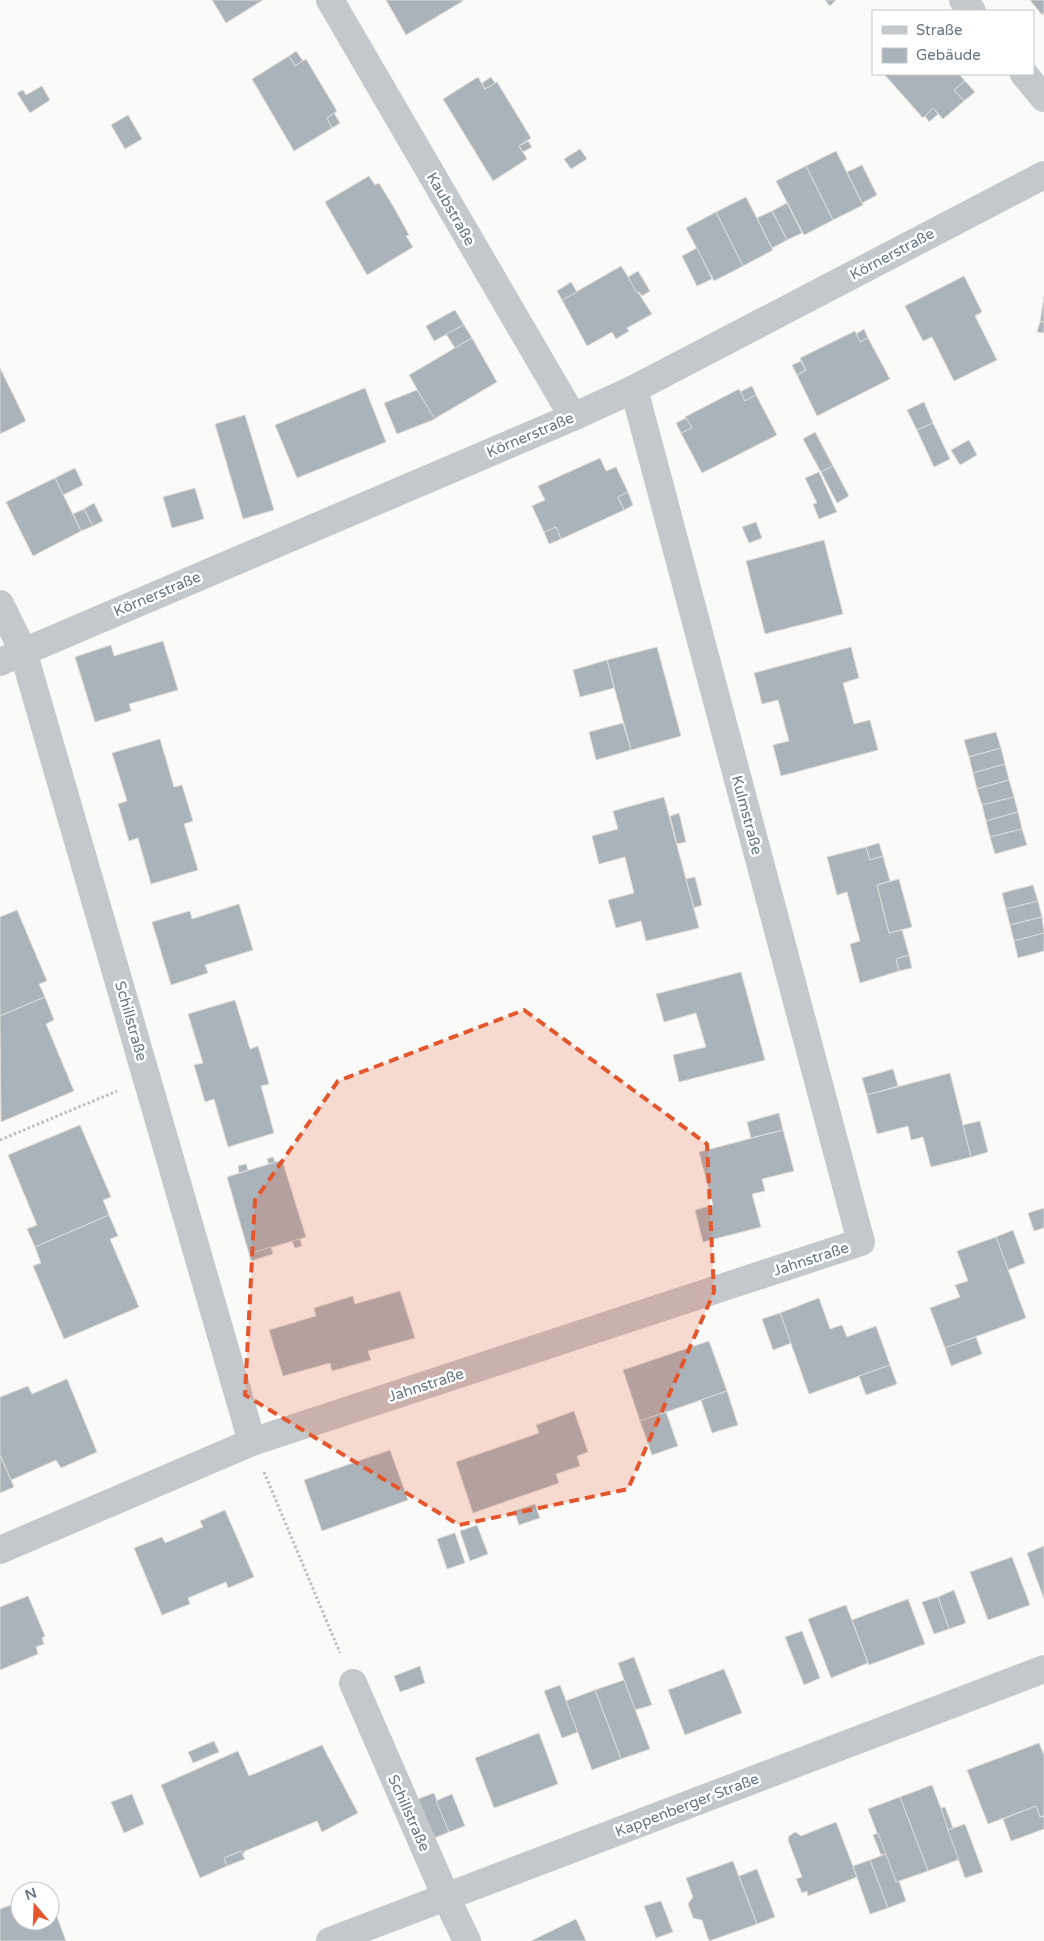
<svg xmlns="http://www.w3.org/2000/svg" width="1044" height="1941" font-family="'Varela Round',sans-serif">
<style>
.building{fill:#aab3b9;stroke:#dcdcda}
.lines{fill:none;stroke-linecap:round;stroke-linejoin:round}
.path{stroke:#bbbfc2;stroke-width:3;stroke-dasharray:2.5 2.5;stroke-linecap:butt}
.street{stroke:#c3c8cc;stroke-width:28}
.marked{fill:#e4572e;fill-opacity:0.2;stroke:#e4572e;stroke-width:4;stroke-dasharray:10 6;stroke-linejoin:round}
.labels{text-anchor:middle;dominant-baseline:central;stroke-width:5;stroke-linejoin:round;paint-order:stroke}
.street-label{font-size:15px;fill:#657683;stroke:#fff}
</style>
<rect width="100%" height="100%" fill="#fafaf8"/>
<g class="building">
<polygon points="212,0 263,0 226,23"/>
<polygon points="386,0 463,0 463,1 406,35"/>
<polygon points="825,0 836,0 830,6"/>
<polygon points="1030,0 1044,0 1044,13 1042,15"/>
<polygon points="296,51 303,61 295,66 289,56"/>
<polygon points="289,56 295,66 306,59 337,111 327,118 332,128 294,151 252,79"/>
<polygon points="884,74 959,74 965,81 954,90 964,101 943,119 933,108 923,118"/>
<polygon points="478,77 485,89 497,82 531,138 519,146 527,159 493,181 443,99"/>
<polygon points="491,77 495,83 485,89 482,83"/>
<polygon points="965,81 975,92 964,101 954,90"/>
<polygon points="42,86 50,100 30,113 17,93 23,90 26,95"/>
<polygon points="933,108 938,114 929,122 925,116"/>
<polygon points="334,113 340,123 332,128 327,118"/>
<polygon points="128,115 142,139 125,149 111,125"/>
<polygon points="528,141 532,147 523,152 519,146"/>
<polygon points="580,149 587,159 571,169 564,159"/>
<polygon points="836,151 863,205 833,220 806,166"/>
<polygon points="862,165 877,195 862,203 847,172"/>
<polygon points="806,166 833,220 804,235 776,181"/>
<polygon points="369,176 375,185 379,183 393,206 409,235 406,236 413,247 367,275 325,202"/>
<polygon points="746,197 773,250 743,266 716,212"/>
<polygon points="787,203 802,233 787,240 772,211"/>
<polygon points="772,211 787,240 772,248 757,218"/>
<polygon points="716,212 743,266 714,281 686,228"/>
<polygon points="697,248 712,279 697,286 682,256"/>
<polygon points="621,266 652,314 627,328 629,331 616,339 612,332 587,346 562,300"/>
<polygon points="638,271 650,291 642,296 639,292 637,293 628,277"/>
<polygon points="964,276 982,312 975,316 997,360 954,381 932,337 923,341 905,306"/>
<polygon points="571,282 577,292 562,300 557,291"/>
<polygon points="1044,296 1044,322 1040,322"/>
<polygon points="455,310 464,325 434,341 426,326"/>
<polygon points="1040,322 1044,322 1044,333 1037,332"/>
<polygon points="464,325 472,338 455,348 446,334"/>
<polygon points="864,329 868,338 860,342 856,334"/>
<polygon points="855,331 860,342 868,338 890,379 817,416 797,375 806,370 800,358"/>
<polygon points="472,338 497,382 434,419 409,375"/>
<polygon points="801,361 806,370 797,375 792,365"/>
<polygon points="0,368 26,421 0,434"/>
<polygon points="752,386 756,395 745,401 740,392"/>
<polygon points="365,388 386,442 297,478 275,425"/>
<polygon points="739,389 745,401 756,395 777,435 702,473 681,433 692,428 685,417"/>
<polygon points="417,390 435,419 397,434 384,403"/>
<polygon points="924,402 933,423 917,430 907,410"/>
<polygon points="245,415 274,510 243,519 215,424"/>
<polygon points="686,418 692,428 681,433 676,423"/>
<polygon points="933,423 950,459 934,467 917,430"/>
<polygon points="815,432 833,466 821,472 803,439"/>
<polygon points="969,440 977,455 960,465 951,450"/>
<polygon points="600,458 606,471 616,467 628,492 618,497 624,510 561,539 556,527 544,532 532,506 545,500 538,486"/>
<polygon points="833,466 849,496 837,503 821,472"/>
<polygon points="75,468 83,485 63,495 55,478"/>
<polygon points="819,472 837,512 819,519 813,504 817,503 805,478"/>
<polygon points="55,478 81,531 33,556 6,502"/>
<polygon points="195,488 204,519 172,528 163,497"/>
<polygon points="628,492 633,505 624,510 618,497"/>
<polygon points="94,503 103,521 93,526 84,509"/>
<polygon points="84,509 93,526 81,531 73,514"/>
<polygon points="756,522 762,538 749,543 742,527"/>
<polygon points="556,527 561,539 549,544 544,532"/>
<polygon points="824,540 843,614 765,634 746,561"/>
<polygon points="163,641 178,690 129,704 131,711 95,722 75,657 111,645 114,656"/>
<polygon points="657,647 681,736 631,750 607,660"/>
<polygon points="851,647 859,678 843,683 854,724 870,720 878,750 781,776 773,745 789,741 778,700 762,704 754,673"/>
<polygon points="607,660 614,688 580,697 573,670"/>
<polygon points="623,723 631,750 596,760 589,732"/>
<polygon points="996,732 1001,748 969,757 964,740"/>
<polygon points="160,739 174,787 182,785 193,821 184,824 198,870 151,884 138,838 129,841 118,804 127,801 112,753"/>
<polygon points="1001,748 1005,764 973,773 969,757"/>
<polygon points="1005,764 1009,780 977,789 973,773"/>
<polygon points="1009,780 1014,797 982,805 977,789"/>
<polygon points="664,797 699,928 646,941 641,921 616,928 608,900 634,893 625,857 599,864 592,836 618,829 613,811"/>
<polygon points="1014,797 1018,812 986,821 982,805"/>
<polygon points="1018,812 1022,829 990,837 986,821"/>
<polygon points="679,813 686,842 677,844 670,816"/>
<polygon points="1022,829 1027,845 995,854 990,837"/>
<polygon points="879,843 883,856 870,860 866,847"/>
<polygon points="866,847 870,860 883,856 890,881 877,885 889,933 902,930 909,955 896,959 899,971 860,983 850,944 860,941 847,892 837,895 827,857"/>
<polygon points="695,877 702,905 694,908 686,879"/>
<polygon points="899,879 912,927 889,933 877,885"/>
<polygon points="1033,885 1038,901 1006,909 1002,893"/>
<polygon points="1038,901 1042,917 1010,925 1006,909"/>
<polygon points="239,904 253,950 205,965 208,973 171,985 152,922 190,911 192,919"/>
<polygon points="17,910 47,981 39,984 45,997 0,1016 0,917"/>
<polygon points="1042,917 1044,933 1014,941 1010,925"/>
<polygon points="1044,933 1044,951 1018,958 1014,941"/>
<polygon points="909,955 912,968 899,971 896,959"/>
<polygon points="741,972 765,1060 679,1082 673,1055 706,1047 696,1013 664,1022 656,994"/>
<polygon points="45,997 54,1020 46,1024 74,1091 1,1122 0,1016"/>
<polygon points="235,1000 250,1049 258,1046 269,1084 261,1086 274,1133 228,1147 214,1099 205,1102 194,1065 203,1063 188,1014"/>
<polygon points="893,1069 898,1086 867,1095 862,1078"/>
<polygon points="950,1073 971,1157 931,1167 923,1137 911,1140 908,1126 877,1134 867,1095"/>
<polygon points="779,1113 783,1130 751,1138 747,1122"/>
<polygon points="980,1121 988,1152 971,1157 963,1125"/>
<polygon points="80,1125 111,1197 103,1200 109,1215 35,1247 27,1229 37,1225 8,1155"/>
<polygon points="783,1130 794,1171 762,1179 765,1191 752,1194 761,1227 703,1242 695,1210 713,1205 699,1152"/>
<polygon points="273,1157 275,1162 269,1164 267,1159"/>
<polygon points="282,1160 306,1237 249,1254 227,1177"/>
<polygon points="246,1164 248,1170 239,1173 238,1166"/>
<polygon points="1044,1208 1044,1228 1034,1231 1028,1213"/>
<polygon points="109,1215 118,1236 110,1239 139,1307 64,1339 33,1266 41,1263 35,1247"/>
<polygon points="1013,1230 1025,1263 1008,1270 996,1237"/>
<polygon points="996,1237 1026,1318 945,1348 930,1308 960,1297 955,1285 968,1281 957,1251"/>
<polygon points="300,1239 302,1246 295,1248 292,1241"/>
<polygon points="271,1247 273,1254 251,1261 249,1254"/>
<polygon points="400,1291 415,1338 368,1351 371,1360 332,1371 330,1363 283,1376 269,1330 316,1316 314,1308 353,1296 355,1304"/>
<polygon points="819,1298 830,1329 842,1325 847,1337 876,1326 890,1365 809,1394 780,1313"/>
<polygon points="780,1313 791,1343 773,1350 762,1319"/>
<polygon points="976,1337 982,1354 951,1366 945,1348"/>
<polygon points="709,1341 727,1391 640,1421 623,1370"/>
<polygon points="890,1365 897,1384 866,1395 859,1376"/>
<polygon points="67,1379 97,1452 61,1468 56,1460 11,1480 0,1455 0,1397 28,1386 32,1394"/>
<polygon points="727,1391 738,1425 712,1433 701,1400"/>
<polygon points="574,1411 588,1452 577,1456 580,1466 556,1474 559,1483 473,1513 456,1462 539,1433 536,1425"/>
<polygon points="666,1412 678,1446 652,1455 640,1421"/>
<polygon points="390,1450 408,1500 322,1531 304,1480"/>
<polygon points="0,1455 14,1487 0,1493"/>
<polygon points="535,1504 540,1518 519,1525 514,1511"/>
<polygon points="225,1510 254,1577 228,1588 226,1582 188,1598 190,1604 162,1615 134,1548 162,1537 165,1543 203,1527 200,1521"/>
<polygon points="477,1525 488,1554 470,1561 460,1531"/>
<polygon points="455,1533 465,1563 447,1569 437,1539"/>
<polygon points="1044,1546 1044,1599 1027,1553"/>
<polygon points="1012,1557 1030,1605 988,1620 970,1572"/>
<polygon points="954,1590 966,1623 949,1629 938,1597"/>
<polygon points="28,1596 45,1636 42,1638 44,1644 36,1647 38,1654 0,1670 0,1607"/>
<polygon points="938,1597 949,1629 934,1634 922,1602"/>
<polygon points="908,1599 925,1644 869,1665 852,1620"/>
<polygon points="846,1605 868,1663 831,1678 808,1619"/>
<polygon points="802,1631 820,1678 804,1685 785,1637"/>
<polygon points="634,1657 652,1705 635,1710 618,1663"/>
<polygon points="420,1666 425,1683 400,1692 394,1676"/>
<polygon points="724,1669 742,1713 685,1735 668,1690"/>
<polygon points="624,1680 650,1749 621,1759 595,1690"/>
<polygon points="560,1685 578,1732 562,1738 544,1691"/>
<polygon points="595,1690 621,1759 592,1770 566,1701"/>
<polygon points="539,1733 558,1784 494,1808 475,1758"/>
<polygon points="214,1741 219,1752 193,1763 188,1752"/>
<polygon points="1039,1743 1044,1755 1044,1816 1040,1817 1036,1806 988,1824 967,1770"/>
<polygon points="322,1745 358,1813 322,1832 317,1821 245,1851 243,1854 242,1854 241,1851 224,1858 227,1866 200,1878 161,1785 238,1751 249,1776"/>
<polygon points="932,1785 960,1859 928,1871 900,1797"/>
<polygon points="434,1793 449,1832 434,1838 418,1799"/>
<polygon points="132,1794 144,1824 124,1833 111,1802"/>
<polygon points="452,1794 465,1826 449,1832 436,1801"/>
<polygon points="900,1797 928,1871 896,1882 868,1809"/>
<polygon points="1036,1806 1040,1817 1043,1816 1044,1818 1044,1829 1011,1841 1003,1819"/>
<polygon points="945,1807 953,1828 948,1830 941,1808"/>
<polygon points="836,1822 857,1877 808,1896 807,1891 802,1893 796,1879 802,1877 788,1840 789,1836 795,1832 801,1836"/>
<polygon points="965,1824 983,1872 965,1878 948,1830"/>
<polygon points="878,1833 886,1854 881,1855 873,1835"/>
<polygon points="241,1851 245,1859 227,1866 224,1858"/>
<polygon points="886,1854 896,1882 899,1881 906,1901 888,1908 870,1860"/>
<polygon points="870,1860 888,1908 870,1914 853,1866"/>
<polygon points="733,1861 757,1924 709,1941 702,1920 693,1918 688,1904 693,1897 686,1878"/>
<polygon points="757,1869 775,1917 757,1924 739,1876"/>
<polygon points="50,1898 66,1941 0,1941 0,1909 20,1902 20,1921 50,1921"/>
<polygon points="661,1901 673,1932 656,1938 644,1906"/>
<polygon points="576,1919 586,1941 531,1941"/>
</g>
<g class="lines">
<g class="path">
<polyline points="0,1140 117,1091"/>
<polyline points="264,1472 340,1653"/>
</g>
<g class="street">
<polyline points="330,0 573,417"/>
<polyline points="963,0 972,11"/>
<polyline points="1024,74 1044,98"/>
<polyline points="0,604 23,651 252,1442"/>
<polyline points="0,662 573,417 634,389 1044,175"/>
<polyline points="0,1550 252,1442 861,1242 634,389"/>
<polyline points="353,1683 446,1897 467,1941"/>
<polyline points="330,1941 1044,1669"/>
</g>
</g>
<path class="marked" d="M524 1010 707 1144 714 1292 628 1489 459 1525 245 1395 255 1200 338 1081Z"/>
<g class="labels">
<g class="street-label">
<text transform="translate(451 209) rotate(60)">Kaubstraße</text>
<text transform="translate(892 254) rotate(-28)">Körnerstraße</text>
<text transform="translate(530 435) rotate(-23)">Körnerstraße</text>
<text transform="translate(157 594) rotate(-23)">Körnerstraße</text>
<text transform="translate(747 815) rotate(75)">Kulmstraße</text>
<text transform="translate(131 1021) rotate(74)">Schillstraße</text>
<text transform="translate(811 1259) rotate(-18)">Jahnstraße</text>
<text transform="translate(426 1385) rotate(-18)">Jahnstraße</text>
<text transform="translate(687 1805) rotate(-21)">Kappenberger Straße</text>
<text transform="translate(409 1813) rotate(66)">Schillstraße</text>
</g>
</g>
<rect x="872" y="10" width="162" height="65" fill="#ffffff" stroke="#c1c8cd"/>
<rect x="882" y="26" width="25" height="8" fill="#c3c8cc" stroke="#c1c8cd"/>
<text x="916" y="35" font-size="15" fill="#657683">Straße</text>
<rect x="882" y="48" width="25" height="15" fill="#aab3b9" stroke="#c1c8cd"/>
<text x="916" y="60" font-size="15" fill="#657683">Gebäude</text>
<g transform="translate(35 1906) rotate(341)"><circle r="24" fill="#ffffff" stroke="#c1c8cd"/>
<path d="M0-4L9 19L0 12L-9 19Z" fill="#e4572e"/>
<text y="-8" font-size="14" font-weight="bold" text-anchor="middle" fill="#657683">N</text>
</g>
</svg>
